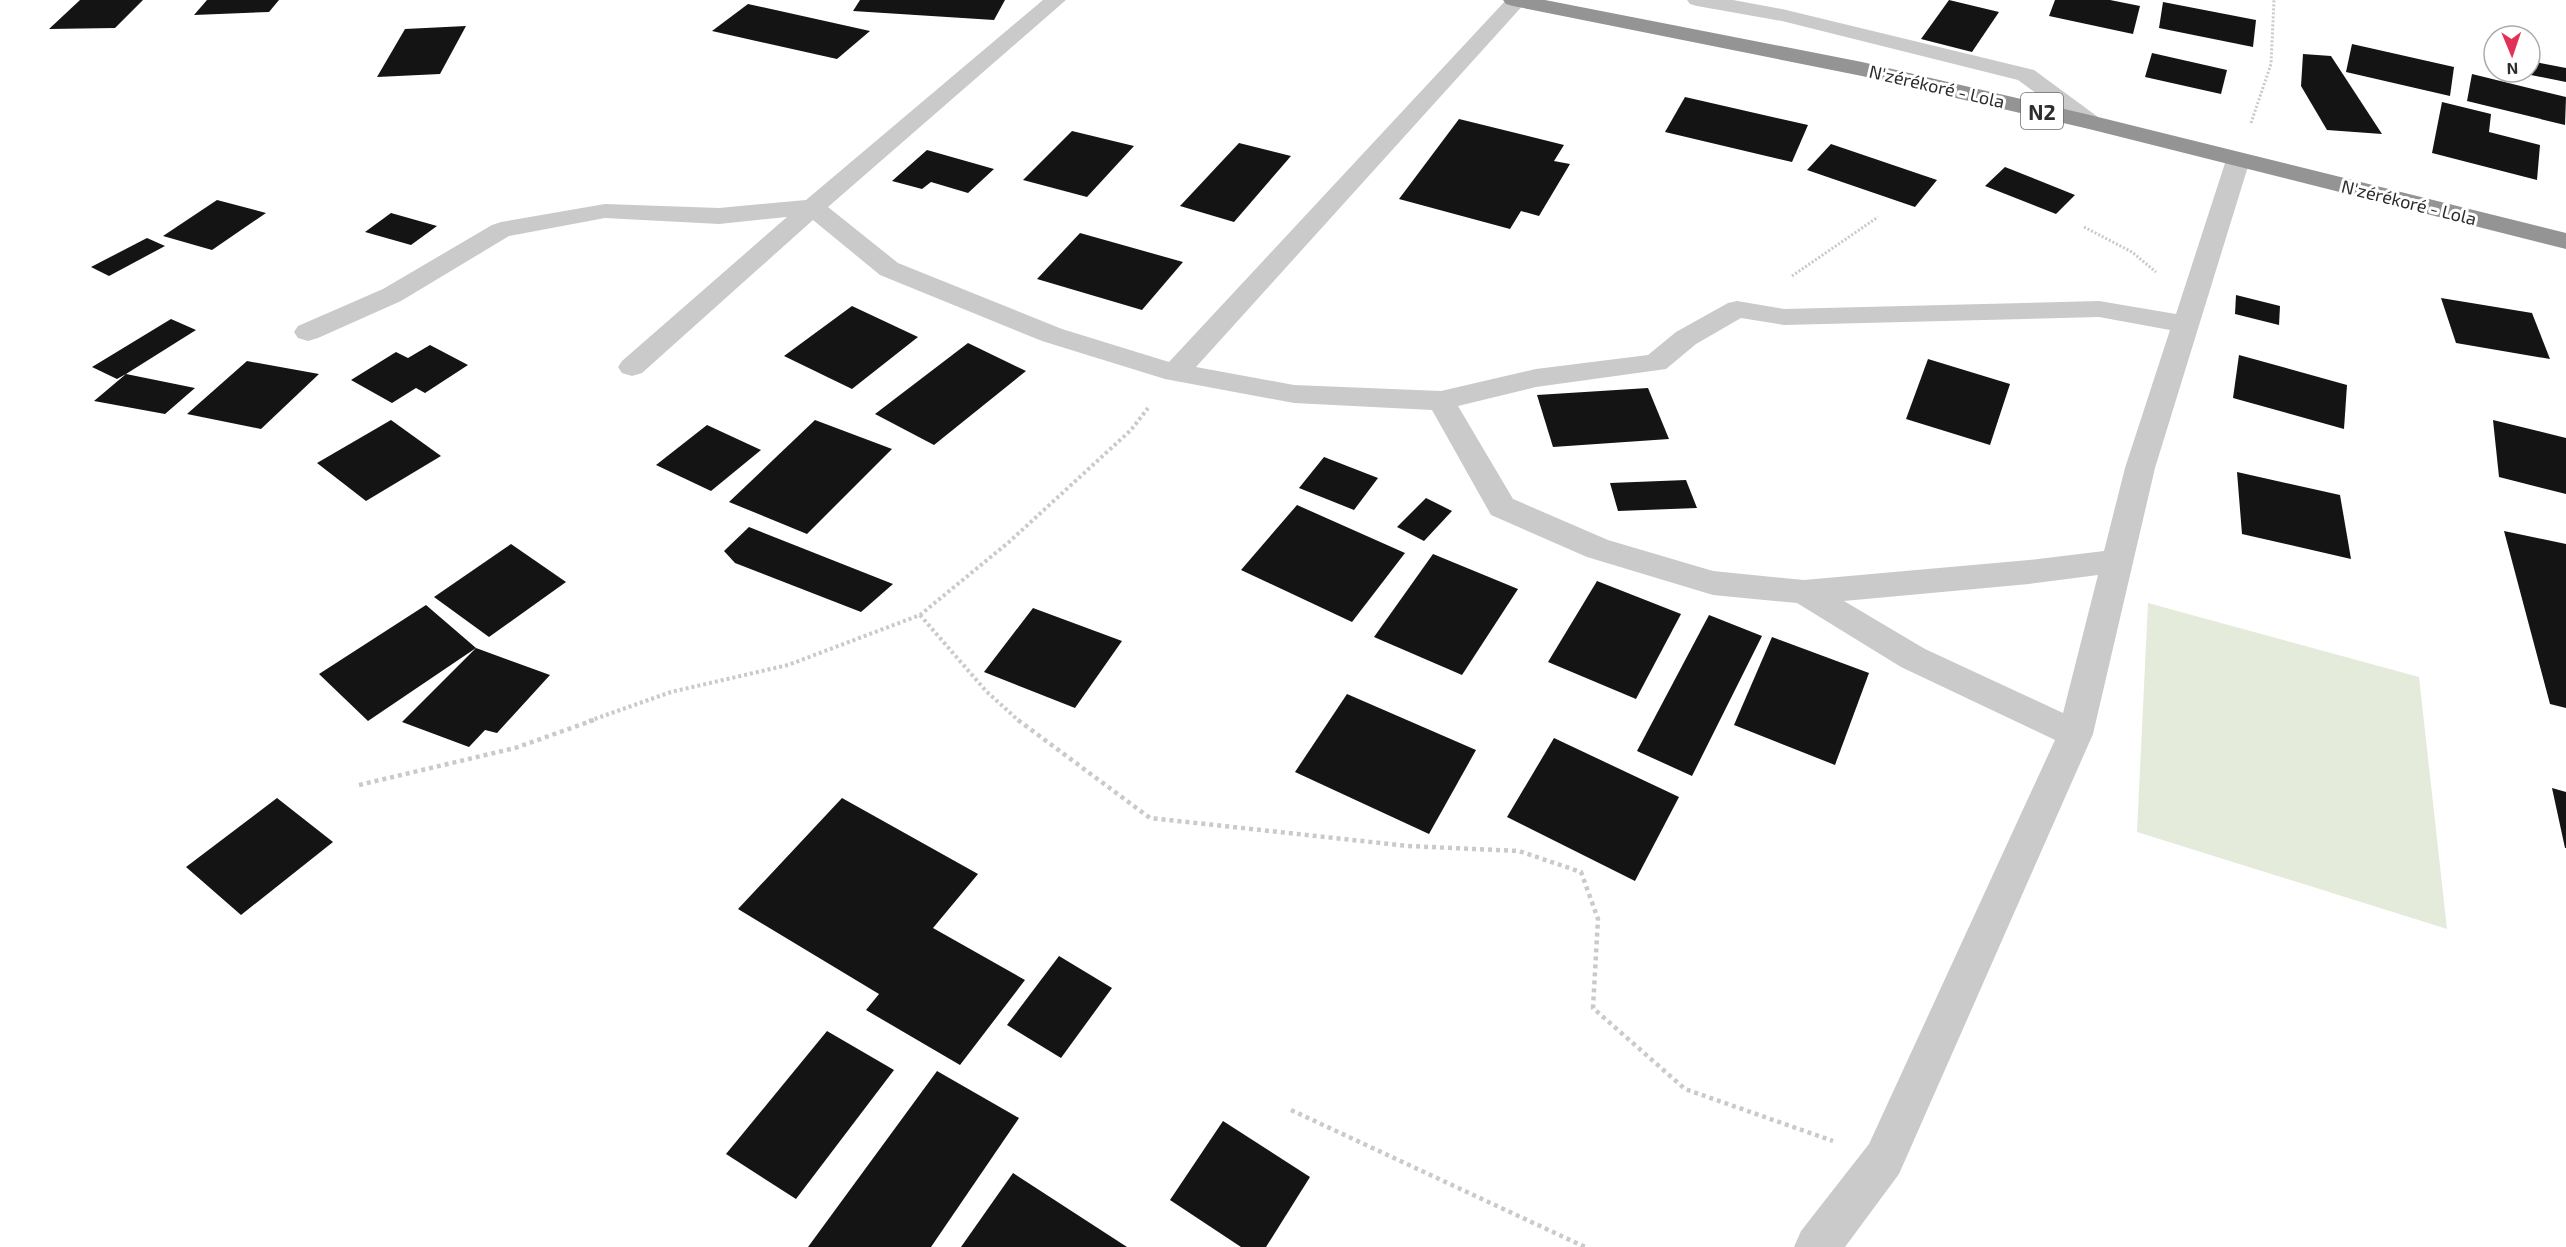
<svg xmlns="http://www.w3.org/2000/svg" width="2566" height="1247" font-family="'Exo 2',sans-serif">
<style>
.green{fill:#e5ebda}
.building{fill:#141414}
.lines{fill:none;stroke-linecap:round;stroke-linejoin:round}
.path-far2{stroke:#cacaca;stroke-width:3;stroke-dasharray:2 2;stroke-linecap:butt}
.path-far1{stroke:#cacaca;stroke-width:4;stroke-dasharray:3 3;stroke-linecap:butt}
.path{stroke:#cacaca;stroke-width:4.5;stroke-dasharray:4 4;stroke-linecap:butt}
.minor{fill:#cacaca;fill-rule:evenodd}
.highway{fill:#949494;fill-rule:evenodd}
.labels{text-anchor:middle;dominant-baseline:central;stroke-width:6;stroke-linejoin:round;paint-order:stroke}
.far-street-label{font-size:18px;fill:#2d2d2d;stroke:#fff}
.shield{fill:#fff;stroke:#6c6c6c;stroke-width:1.5}
.shield-label{font-size:21px;font-weight:bold;fill:#2d2d2d}
</style>
<rect width="100%" height="100%" fill="#fff"/>
<polygon class="green" points="2148,603 2419,677 2447,929 2137,832"/>
<g class="building">
<polygon points="80,0 143,0 115,28 49,29"/>
<polygon points="207,0 279,0 269,12 194,15"/>
<polygon points="860,0 1005,0 994,20 853,11"/>
<polygon points="1949,0 1999,12 1972,52 1921,39"/>
<polygon points="2055,0 2110,0 2140,6 2133,34 2049,16"/>
<polygon points="2163,2 2256,20 2253,47 2159,28"/>
<polygon points="748,4 870,31 837,59 712,31"/>
<polygon points="466,26 440,74 377,77 405,29"/>
<polygon points="2352,44 2454,67 2450,96 2346,72"/>
<polygon points="2152,53 2227,70 2221,94 2145,77"/>
<polygon points="2303,54 2331,56 2382,134 2327,130 2301,86"/>
<polygon points="2530,61 2566,68 2566,82 2521,73 2530,72"/>
<polygon points="2472,74 2566,97 2565,125 2467,101"/>
<polygon points="1685,97 1808,125 1792,162 1665,132"/>
<polygon points="2442,102 2491,114 2489,132 2540,145 2537,180 2432,153"/>
<polygon points="1459,119 1564,145 1554,161 1570,164 1539,216 1521,211 1510,229 1399,199"/>
<polygon points="1072,131 1134,146 1087,197 1023,180"/>
<polygon points="1239,143 1291,156 1234,222 1180,206"/>
<polygon points="1831,144 1937,180 1915,207 1807,170"/>
<polygon points="927,150 994,169 968,193 931,182 922,189 892,181"/>
<polygon points="2005,167 2075,195 2056,214 1985,186"/>
<polygon points="217,200 266,213 212,250 163,236"/>
<polygon points="391,213 437,226 411,245 365,232"/>
<polygon points="1080,233 1183,262 1142,310 1037,279"/>
<polygon points="147,238 165,246 109,276 91,267"/>
<polygon points="2236,295 2280,306 2279,325 2235,314"/>
<polygon points="2441,298 2532,313 2550,359 2456,343"/>
<polygon points="852,306 918,337 852,389 784,356"/>
<polygon points="171,319 196,330 126,374 195,388 165,414 94,401 126,374 117,379 92,367"/>
<polygon points="968,343 1026,371 934,445 875,414"/>
<polygon points="430,345 468,365 425,393 416,388 392,403 351,380 396,352 408,358"/>
<polygon points="2239,355 2347,385 2344,429 2233,398"/>
<polygon points="1928,359 2010,384 1990,445 1906,419"/>
<polygon points="247,361 319,374 261,429 187,414"/>
<polygon points="1648,388 1669,439 1553,447 1537,395"/>
<polygon points="391,420 441,456 366,501 317,463"/>
<polygon points="815,420 892,449 807,534 729,502"/>
<polygon points="2493,420 2566,438 2566,494 2499,477"/>
<polygon points="707,425 761,450 711,491 656,465"/>
<polygon points="1324,457 1378,478 1354,510 1299,488"/>
<polygon points="2237,472 2340,495 2351,559 2242,534"/>
<polygon points="1686,480 1697,508 1618,511 1610,483"/>
<polygon points="1426,498 1452,511 1424,541 1397,527"/>
<polygon points="1297,505 1405,553 1352,622 1241,570"/>
<polygon points="749,527 893,584 861,612 735,563 724,551"/>
<polygon points="2504,531 2566,544 2566,708 2550,704"/>
<polygon points="511,544 566,582 489,637 434,597"/>
<polygon points="1433,554 1518,589 1462,675 1374,637"/>
<polygon points="1597,581 1681,614 1636,699 1548,662"/>
<polygon points="426,605 476,648 550,675 497,733 485,730 469,747 402,722 476,648 368,721 319,674"/>
<polygon points="1033,608 1122,641 1075,708 984,672"/>
<polygon points="1709,615 1762,636 1692,776 1637,751"/>
<polygon points="1772,637 1869,673 1835,765 1734,725"/>
<polygon points="1347,694 1476,750 1429,834 1295,772"/>
<polygon points="1554,738 1679,797 1635,881 1507,817"/>
<polygon points="2552,788 2566,792 2566,848 2565,848"/>
<polygon points="277,798 333,842 241,915 186,867"/>
<polygon points="842,798 978,874 933,928 1025,980 960,1065 866,1010 879,994 738,909"/>
<polygon points="1059,956 1112,988 1061,1058 1007,1025"/>
<polygon points="827,1031 894,1070 796,1199 726,1154"/>
<polygon points="937,1071 1019,1118 931,1247 808,1247"/>
<polygon points="1223,1121 1310,1177 1266,1247 1241,1247 1170,1200"/>
<polygon points="1013,1173 1127,1247 961,1247"/>
</g>
<g class="lines">
<g class="path-far2">
<polyline points="2251,123 2271,64 2274,0"/>
<polyline points="2084,227 2132,252 2156,272"/>
<polyline points="1792,276 1878,217"/>
</g>
<g class="path-far1">
<polyline points="920,615 986,691 1019,721"/>
<polyline points="589,721 671,692 788,665 920,615 1009,542 1131,430 1148,408"/>
</g>
<g class="path">
<polyline points="1018,720 1150,818 1408,846 1519,851 1581,872 1598,919 1593,1008 1685,1089 1833,1141"/>
<polyline points="359,785 515,748 594,720"/>
<polyline points="1291,1110 1585,1247"/>
</g>
<g class="minor">
<path d="M1043 0H1066L828 207 898 263 1062 329 1169 362 1506 0 1527 1 1196 367 1294 385 1441 391 1536 369 1648 355 1676 332 1728 303 1737 301 1784 309 2099 301 2176 314 2226 160 2230 155 2238 153 2246 155 2250 160 2155 468 2093 734 1899 1174 1845 1247H1794L1801 1231 1869 1144 2055 740 1901 667 1797 603 1713 595 1587 557 1491 515 1432 410 1294 403 1165 379 1042 341 880 275 813 220 642 373 632 376 622 373 618 367 622 361 787 217 719 224 605 218 509 236 401 301 318 338 308 341 298 338 294 332 298 326 383 289 492 225 501 222 605 204 719 208 806 200ZM2099 317 2170 330 2125 468 2104 551 2029 560 1804 580 1713 571 1608 540 1513 499 1458 406 1536 387 1666 369 1696 344 1741 318 1784 325ZM2098 575 2063 713 1925 649 1844 601 2029 584Z"/>
<polygon points="1687,0 1733,0 1782,9 2034,70 2098,117 2102,122 2098,127 2090,129 2082,127 2018,80 1782,21 1697,6 1690,4"/>
</g>
<polygon class="highway" points="1503,0 1545,0 1862,62 2090,115 2566,233 2566,249 2089,129 1862,76 1513,6 1506,4"/>
</g>
<g class="labels">
<g class="far-street-label">
<text transform="translate(1937 86) rotate(13)">N'zérékoré - Lola</text>
<text transform="translate(2409 202) rotate(14)">N'zérékoré - Lola</text>
</g>
<rect class="shield" x="2021" y="93" width="42" height="36" rx="4.5"/>
<g class="shield-label">
<text x="2042" y="111">N2</text>
</g>
</g>
<g transform="translate(2512 54) rotate(178)"><circle r="28" fill="#ffffff" stroke="#ababab" stroke-width="1.5"/>
<path d="M0-4.5L10 22L0 15L-10 22Z" fill="#e33056"/>
<text y="-9" font-size="16" font-weight="bold" text-anchor="middle" fill="#2d2d2d">N</text>
</g>
</svg>
